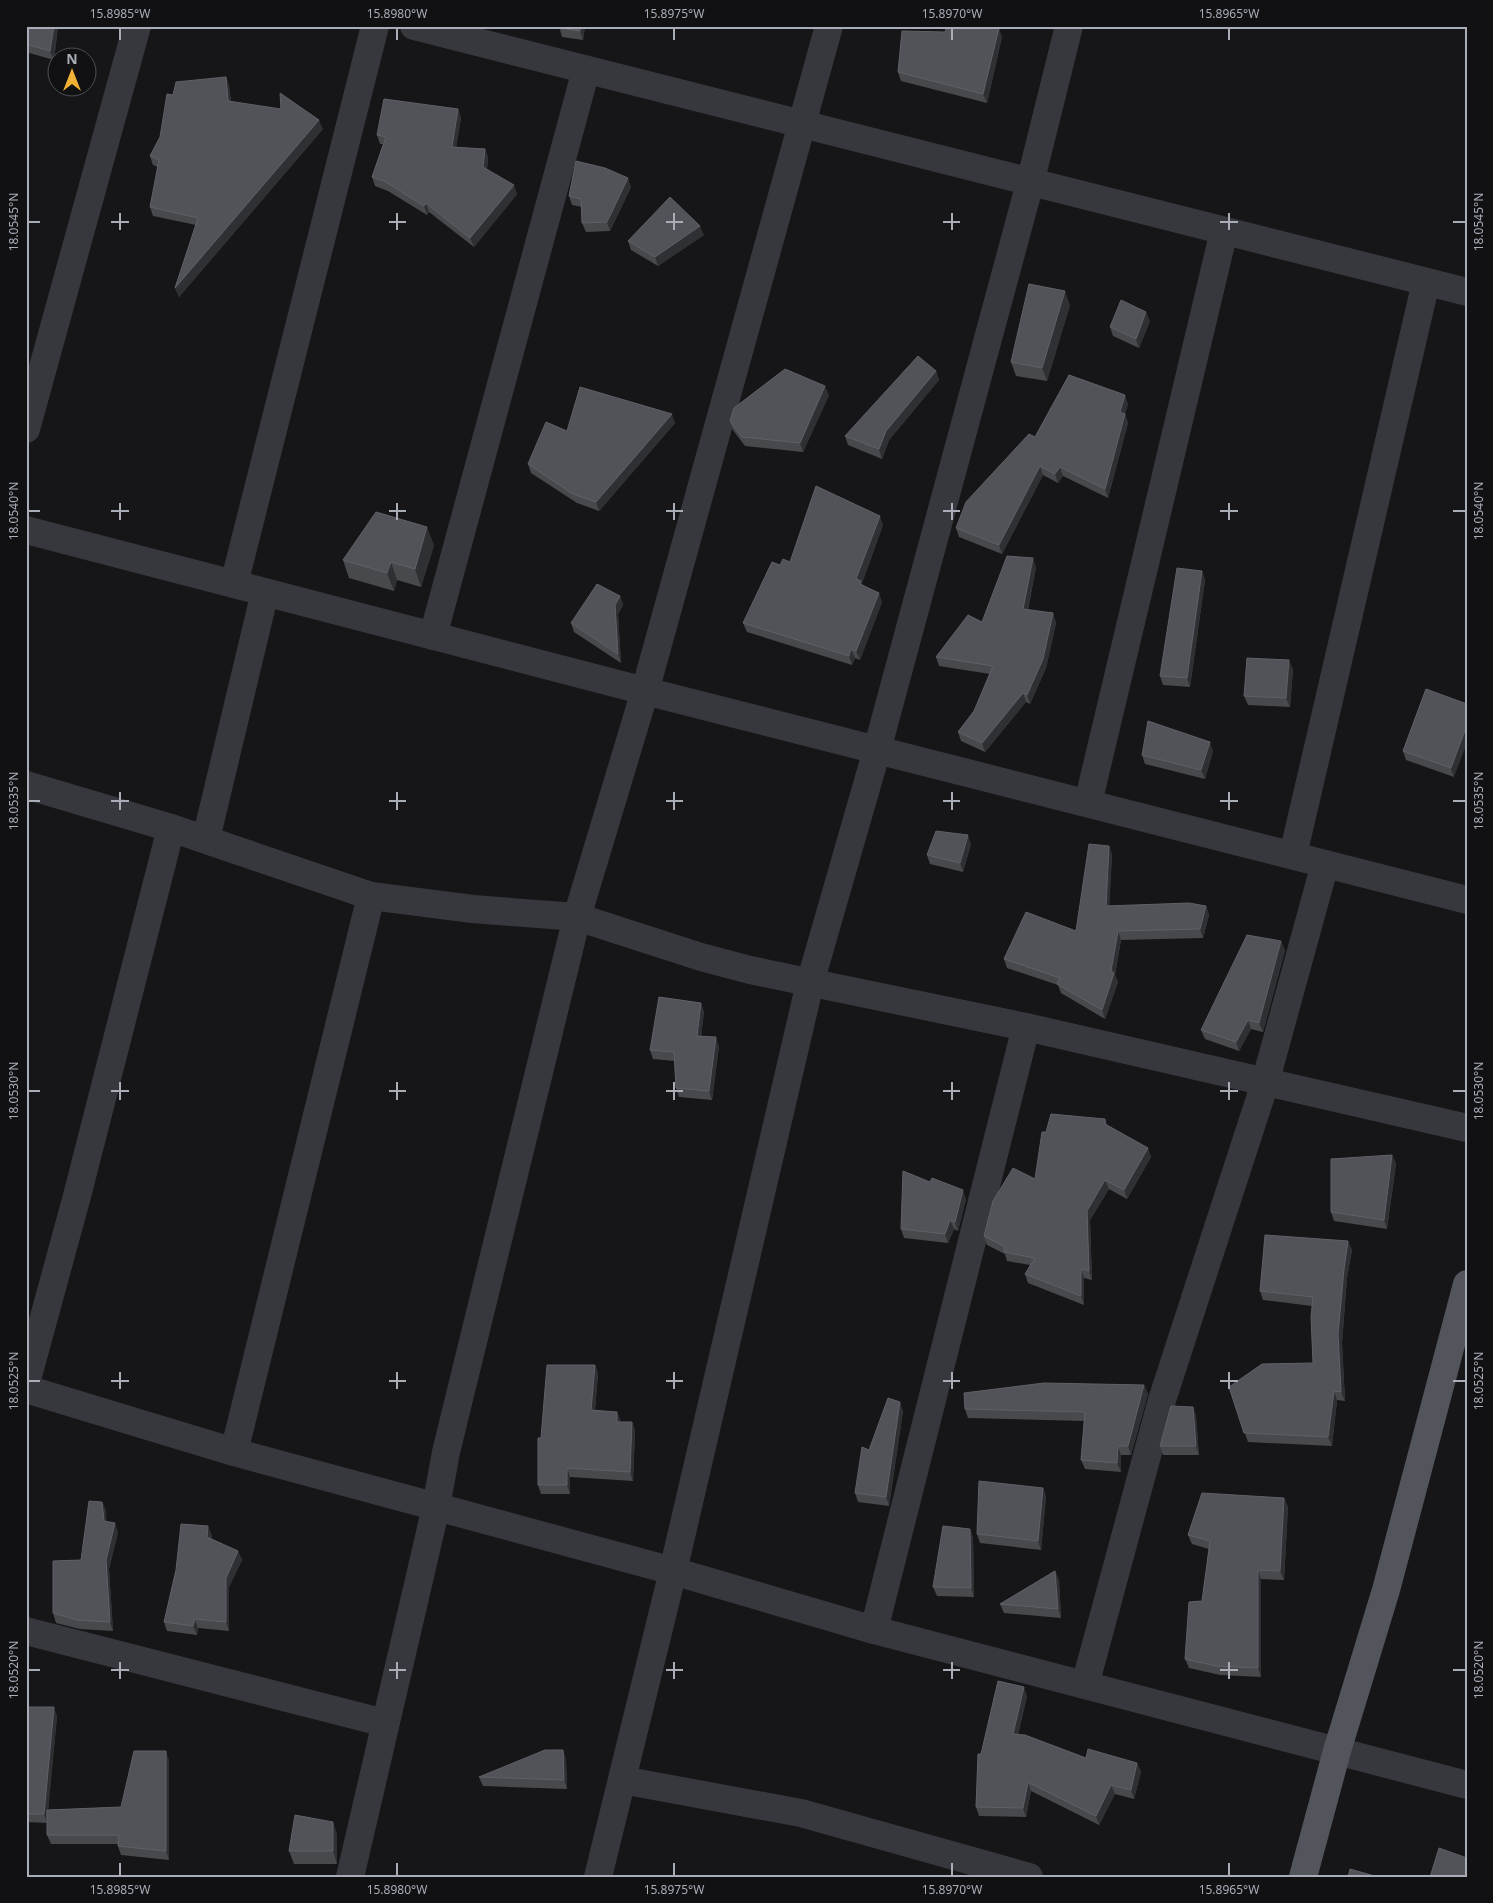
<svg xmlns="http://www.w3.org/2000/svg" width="1493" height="1903" font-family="'Noto Sans',sans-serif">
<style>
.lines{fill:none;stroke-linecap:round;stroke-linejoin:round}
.minor{stroke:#37383d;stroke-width:28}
.major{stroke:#53555c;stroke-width:28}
.wall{fill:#47494d}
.shaded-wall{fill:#2f3033}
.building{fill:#525359;stroke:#5f6168}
.ticks{fill:none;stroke:#a8adb8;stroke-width:2}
.neatline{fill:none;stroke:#a8adb8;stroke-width:2}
.ticks-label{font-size:12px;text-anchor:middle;fill:#a8adb8}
</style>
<rect width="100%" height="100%" fill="#161618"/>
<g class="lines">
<g class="minor">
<polyline points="414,26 1467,292"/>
<polyline points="26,429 137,26"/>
<polyline points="26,530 645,691 1467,900"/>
<polyline points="234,584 375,26"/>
<polyline points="433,636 586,70"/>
<polyline points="26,785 171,828 371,896 473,909 577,917 701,957 750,970 1026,1027 1467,1128"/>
<polyline points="1088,803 1224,231"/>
<polyline points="206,839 265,592"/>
<polyline points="1293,855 1426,282"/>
<polyline points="26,1383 77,1196 171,828"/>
<polyline points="26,1389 234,1452 673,1571 874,1630 1467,1785"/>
<polyline points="234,1452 371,896"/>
<polyline points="874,1630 1026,1027"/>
<polyline points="26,1631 385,1723"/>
<polyline points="1085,1685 1162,1400 1265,1083 1325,864"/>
<polyline points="622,1780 801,1813 1029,1877"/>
<polyline points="350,1877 436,1507 446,1452 577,917 645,691 829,26"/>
<polyline points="598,1877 673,1571 810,983 877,750 1030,183 1069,26"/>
</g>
<polyline class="major" points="1303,1877 1337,1751 1386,1590 1467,1284"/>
</g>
<g class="wall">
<polygon points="26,26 58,26 54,60 26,52"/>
<polygon points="559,26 585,26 583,40 562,37"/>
<polygon points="1002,37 987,103 901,81 898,72"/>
<polygon points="226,77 229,86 231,101 323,129 179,297 175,288 196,225 153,216 150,207 158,167 153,165 150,156 160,137 173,95"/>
<polygon points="458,109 461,118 456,147 485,149 488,158 487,169 517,194 474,247 429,212 427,215 388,191 375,186 372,177 383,144 380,144 377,135"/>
<polygon points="631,187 610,231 586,232 582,223 582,207 572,205 569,196"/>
<polygon points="704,235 658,266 631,250 628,241"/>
<polygon points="1070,305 1047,381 1016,376 1011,362"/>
<polygon points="1150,321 1139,348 1113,336 1110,327"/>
<polygon points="936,371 939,380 889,440 882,459 848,445 845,436"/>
<polygon points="829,395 803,452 745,446 733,430 730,421"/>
<polygon points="1128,404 1125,414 1128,423 1108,498 1063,476 1058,483 1043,475 1002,554 959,537 956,528 1035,437"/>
<polygon points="675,423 599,511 577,503 531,473 528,464 567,431"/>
<polygon points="883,525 862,583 862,586 882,602 860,660 855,658 852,665 747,632 743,623 790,562"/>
<polygon points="434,545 421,587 397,580 394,591 349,578 343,560"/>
<polygon points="1036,567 1028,610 1053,613 1056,623 1046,668 1030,704 1026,702 985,752 961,741 958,732 974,711 990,674 939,666 936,657 982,622"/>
<polygon points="1202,571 1205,580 1190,687 1163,685 1160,676"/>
<polygon points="620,596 623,605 618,614 621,663 574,632 571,623"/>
<polygon points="1293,669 1290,707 1248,705 1244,696"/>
<polygon points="1426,689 1454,777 1406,760 1403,751"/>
<polygon points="1213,751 1205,779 1145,764 1142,755"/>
<polygon points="971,844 963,872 930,864 927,855"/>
<polygon points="1109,846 1112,855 1109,906 1206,906 1209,915 1203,938 1121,940 1115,975 1118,982 1105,1019 1061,993 1058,985 1007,968 1004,959 1076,931"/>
<polygon points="1285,950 1263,1032 1251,1029 1239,1051 1205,1039 1201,1030"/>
<polygon points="701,1003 704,1012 701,1036 719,1046 712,1100 679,1097 676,1088 675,1061 653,1059 650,1050"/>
<polygon points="1105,1119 1107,1125 1148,1148 1151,1157 1127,1199 1109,1189 1090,1220 1092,1280 1084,1278 1084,1305 1028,1283 1025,1274 1030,1265 1007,1261 1005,1254 987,1245 984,1236 1035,1179 1046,1132"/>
<polygon points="1392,1155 1396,1164 1387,1229 1334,1221 1331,1212"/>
<polygon points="966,1199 958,1231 954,1229 948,1243 904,1238 901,1229"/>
<polygon points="1348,1241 1352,1250 1347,1278 1342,1343 1345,1401 1337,1400 1332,1446 1248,1442 1229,1387 1313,1363 1312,1306 1263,1300 1260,1291"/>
<polygon points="595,1365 598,1374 595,1410 621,1422 632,1422 635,1431 633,1481 570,1477 570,1494 541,1494 538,1485 541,1438"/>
<polygon points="1144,1385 1148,1394 1131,1455 1121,1455 1121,1472 1085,1469 1081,1460 1084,1421 968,1418 965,1409"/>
<polygon points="1193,1407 1196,1416 1199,1455 1163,1455 1160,1446"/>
<polygon points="903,1411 889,1506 858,1502 855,1493 869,1450"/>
<polygon points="1043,1488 1046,1497 1041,1550 980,1543 977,1534"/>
<polygon points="1284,1498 1288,1507 1284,1580 1261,1579 1261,1677 1220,1675 1189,1668 1185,1659 1202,1601 1209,1549 1192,1544 1188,1535"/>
<polygon points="102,1502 106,1511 106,1522 118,1532 109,1569 113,1631 80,1629 56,1623 53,1613 81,1560"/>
<polygon points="970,1529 973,1538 974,1597 937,1596 933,1587"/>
<polygon points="212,1535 211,1539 238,1551 242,1560 229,1587 229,1631 198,1628 197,1635 167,1631 164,1622"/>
<polygon points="1055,1571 1059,1580 1061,1618 1004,1613 1000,1604"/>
<polygon points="1027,1696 1018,1735 1086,1758 1137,1763 1141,1772 1134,1799 1115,1794 1099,1825 1031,1791 1026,1817 979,1816 976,1807 981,1754"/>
<polygon points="26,1707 57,1716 48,1810 121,1807 169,1760 169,1860 121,1855 118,1846 118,1844 51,1844 47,1835 47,1823 26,1822"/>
<polygon points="563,1750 566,1760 567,1789 483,1786 479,1777"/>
<polygon points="337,1834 337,1864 294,1864 289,1851"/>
</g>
<g class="shaded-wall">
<polygon points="54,26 58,26 54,60 50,51"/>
<polygon points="580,26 585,26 583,40 580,31"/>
<polygon points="999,28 1002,37 987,103 983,94"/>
<polygon points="226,77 229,86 232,110 228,101"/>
<polygon points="458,109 461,118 455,156 452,147"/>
<polygon points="319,120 323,129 179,297 175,288"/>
<polygon points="485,149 488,158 486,176 483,167"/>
<polygon points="628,178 631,187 610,231 607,222"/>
<polygon points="514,185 517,194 474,247 470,238"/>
<polygon points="426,203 429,212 427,215 424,206"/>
<polygon points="700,226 704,235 658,266 655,257"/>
<polygon points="1065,291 1070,305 1047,381 1042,368"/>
<polygon points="1146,312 1150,321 1139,348 1136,339"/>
<polygon points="936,371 939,380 889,440 882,459 879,449 886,431"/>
<polygon points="825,386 829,395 803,452 800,443"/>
<polygon points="1125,395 1128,404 1125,414 1128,423 1108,498 1105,489 1120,412"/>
<polygon points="672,414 675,423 599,511 596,502"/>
<polygon points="1040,466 1043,475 1002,554 999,545"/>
<polygon points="1060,467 1063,476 1058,483 1055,474"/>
<polygon points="880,516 883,525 862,583 864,590 856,579"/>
<polygon points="427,527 434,545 421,587 415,569"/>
<polygon points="1033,558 1036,567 1026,618 1023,609"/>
<polygon points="391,562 397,580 394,591 387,573"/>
<polygon points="1202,571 1205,580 1190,687 1187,678"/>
<polygon points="879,593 882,602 860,660 856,651"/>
<polygon points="620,596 623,605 618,614 621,663 618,654 615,605"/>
<polygon points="1053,613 1056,623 1046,668 1030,704 1027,695"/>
<polygon points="851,649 855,658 852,665 849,656"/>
<polygon points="1289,660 1293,669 1290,707 1286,698"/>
<polygon points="1023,693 1026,702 985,752 982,743"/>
<polygon points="1467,725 1467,743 1454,777 1451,768"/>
<polygon points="1210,742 1213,751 1205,779 1201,770"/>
<polygon points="968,835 971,844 963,872 960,863"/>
<polygon points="1109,846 1112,855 1109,915 1106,906"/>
<polygon points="1206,906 1209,915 1203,938 1200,929"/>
<polygon points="1118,931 1121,940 1115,975 1118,982 1105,1019 1102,1010 1111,971"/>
<polygon points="1281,941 1285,950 1263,1032 1259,1023"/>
<polygon points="701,1003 704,1012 700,1045 697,1036"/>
<polygon points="1248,1020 1251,1029 1239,1051 1236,1042"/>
<polygon points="716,1037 719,1046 712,1100 709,1091"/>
<polygon points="1148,1148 1151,1157 1127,1199 1124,1190"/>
<polygon points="1392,1155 1396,1164 1387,1229 1384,1220"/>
<polygon points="1105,1180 1109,1189 1090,1220 1092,1280 1089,1271 1087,1211"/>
<polygon points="963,1190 966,1199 958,1231 955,1222"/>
<polygon points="950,1220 954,1229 948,1243 945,1234"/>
<polygon points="1348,1241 1352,1250 1347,1278 1342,1343 1345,1401 1341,1392 1338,1334 1344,1269"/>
<polygon points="1081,1269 1084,1278 1084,1305 1081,1296"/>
<polygon points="595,1365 598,1374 594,1419 591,1410"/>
<polygon points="1144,1385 1148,1394 1131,1455 1128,1446"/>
<polygon points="1334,1391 1337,1400 1332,1446 1328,1437"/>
<polygon points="900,1402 903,1411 889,1506 886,1497"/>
<polygon points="1193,1407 1196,1416 1199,1455 1196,1446"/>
<polygon points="617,1412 621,1421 620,1431 617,1422"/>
<polygon points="632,1422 635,1431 633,1481 630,1472"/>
<polygon points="1118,1446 1121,1455 1121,1472 1117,1463"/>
<polygon points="567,1468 570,1477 570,1494 567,1485"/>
<polygon points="1043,1488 1046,1497 1041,1550 1038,1541"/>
<polygon points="1284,1498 1288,1507 1284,1580 1280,1571"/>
<polygon points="102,1502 106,1511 107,1530 104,1521"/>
<polygon points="115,1523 118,1532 109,1569 113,1631 110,1622 106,1560"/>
<polygon points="208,1526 212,1535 211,1546 207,1537"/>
<polygon points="970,1529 973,1538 974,1597 971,1588"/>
<polygon points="238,1551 242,1560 229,1587 229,1631 226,1622 226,1578"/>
<polygon points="1258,1570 1261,1579 1261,1677 1258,1668"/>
<polygon points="1055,1571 1059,1580 1061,1618 1058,1609"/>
<polygon points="195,1619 198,1628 197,1635 193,1626"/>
<polygon points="1024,1687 1027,1696 1016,1743 1013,1734"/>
<polygon points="54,1707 57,1716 47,1823 44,1814"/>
<polygon points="563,1750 566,1760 567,1789 564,1780"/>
<polygon points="166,1751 169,1760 169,1860 166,1851"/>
<polygon points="1137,1763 1141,1772 1134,1799 1131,1790"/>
<polygon points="1028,1782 1031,1791 1026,1817 1023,1808"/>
<polygon points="1111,1785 1115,1794 1099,1825 1096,1816"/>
<polygon points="333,1822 337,1834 337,1864 333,1851"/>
</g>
<g class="building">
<polygon points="26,26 54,26 50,51 26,44"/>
<polygon points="559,26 580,26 580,31 559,28"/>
<polygon points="947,26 993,26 999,28 983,94 898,72 902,31 945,32"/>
<polygon points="226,77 228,101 281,109 280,93 319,120 175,288 198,218 150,207 159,160 150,156 160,137 167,94 173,95 176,82"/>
<polygon points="384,99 458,109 452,147 485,149 483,167 514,185 470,238 426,203 424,206 384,181 372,177 386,137 377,135"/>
<polygon points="576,161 605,168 628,178 607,222 582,223 581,199 569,196"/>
<polygon points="670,197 700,226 655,257 628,241"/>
<polygon points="1029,284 1065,291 1042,368 1011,362"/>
<polygon points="1121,300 1146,312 1136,339 1110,327"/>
<polygon points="918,356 936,371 886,431 879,449 845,436"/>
<polygon points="785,369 825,386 800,443 742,437 730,421 734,408"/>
<polygon points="1069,375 1125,395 1120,412 1125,414 1105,489 1060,467 1055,474 1040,466 999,545 956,528 966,502 1029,434 1035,437"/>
<polygon points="580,387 672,414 596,502 573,494 528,464 546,422 567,431"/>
<polygon points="816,486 880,516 856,579 861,581 860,584 879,593 856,651 851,649 849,656 743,623 772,562 780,565 783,559 790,562"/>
<polygon points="376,512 427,527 415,569 391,562 387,573 343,560"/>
<polygon points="1007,556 1033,558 1023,609 1053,613 1043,659 1027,695 1023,693 982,743 958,732 974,711 993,666 936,657 968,615 982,622"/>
<polygon points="1177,568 1202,571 1187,678 1160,676"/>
<polygon points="597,584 620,596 615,605 618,654 571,623"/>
<polygon points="1247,658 1289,660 1286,698 1244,696"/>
<polygon points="1426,689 1467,704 1467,725 1451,768 1403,751"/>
<polygon points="1148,721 1210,742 1201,770 1142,755"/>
<polygon points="936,831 968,835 960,863 927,855"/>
<polygon points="1089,844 1109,846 1106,906 1189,903 1206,906 1200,929 1118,931 1111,971 1114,973 1102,1010 1057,984 1060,978 1004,959 1026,912 1076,931"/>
<polygon points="1247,935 1281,941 1259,1023 1248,1020 1236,1042 1201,1030"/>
<polygon points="659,997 701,1003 697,1036 716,1037 709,1091 676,1088 674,1052 650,1050"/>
<polygon points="1051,1114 1105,1119 1105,1124 1148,1148 1124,1190 1105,1180 1087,1211 1089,1271 1081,1269 1081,1296 1025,1274 1035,1258 1004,1252 1005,1247 984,1236 993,1201 1013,1168 1035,1179 1042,1132 1046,1132"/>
<polygon points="1392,1155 1384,1220 1331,1212 1331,1159"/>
<polygon points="903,1171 930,1182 932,1178 963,1190 955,1222 950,1220 945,1234 901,1229"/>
<polygon points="1265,1235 1348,1241 1344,1269 1338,1334 1341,1392 1334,1391 1328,1437 1244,1433 1229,1387 1262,1364 1313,1363 1311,1317 1313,1297 1260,1291"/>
<polygon points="547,1365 595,1365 591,1410 617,1412 617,1422 632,1422 630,1472 567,1468 567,1485 538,1485 538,1438 541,1438"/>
<polygon points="1044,1383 1144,1385 1128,1446 1118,1446 1117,1463 1081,1460 1085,1412 965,1409 964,1393"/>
<polygon points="888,1398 900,1402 886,1497 855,1493 862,1447 869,1450"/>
<polygon points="1171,1406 1193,1407 1196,1446 1160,1446"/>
<polygon points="979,1481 1043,1488 1038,1541 977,1534"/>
<polygon points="1202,1493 1284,1498 1280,1571 1258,1570 1258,1668 1216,1666 1185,1659 1189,1602 1202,1601 1210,1541 1188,1535"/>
<polygon points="89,1501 102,1502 104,1521 115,1523 106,1560 110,1622 77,1620 53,1613 53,1561 81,1560"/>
<polygon points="181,1524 208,1526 207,1537 238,1551 226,1578 226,1622 195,1619 193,1626 164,1622 176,1570"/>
<polygon points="943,1526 970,1529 971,1588 933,1587"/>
<polygon points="1055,1571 1058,1609 1000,1604"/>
<polygon points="998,1681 1024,1687 1013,1734 1025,1735 1086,1758 1088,1749 1137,1763 1131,1790 1111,1785 1096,1816 1028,1782 1023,1808 976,1807 978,1754 981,1754"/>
<polygon points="26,1707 54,1707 44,1814 26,1814"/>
<polygon points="545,1750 563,1750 564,1780 479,1777"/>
<polygon points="134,1751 166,1751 166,1851 118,1846 119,1835 47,1835 47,1810 121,1807"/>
<polygon points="295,1815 333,1822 333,1851 289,1851"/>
<polygon points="1439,1848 1467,1858 1467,1877 1430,1877"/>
<polygon points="1350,1869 1378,1877 1348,1877"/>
</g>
<path class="ticks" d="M120 28V40M397 28V40M674 28V40M952 28V40M1229 28V40M120 213V230M397 213V230M674 213V230M952 213V230M1229 213V230M28 222H40M111 222H129M389 222H406M666 222H683M943 222H960M1220 222H1238M1453 222H1466M120 503V520M397 503V520M674 503V520M952 503V520M1229 503V520M28 511H40M111 511H129M389 511H406M666 511H683M943 511H960M1220 511H1238M1453 511H1466M120 792V810M397 792V810M674 792V810M952 792V810M1229 792V810M28 801H40M111 801H129M389 801H406M666 801H683M943 801H960M1220 801H1238M1453 801H1466M120 1082V1100M397 1082V1100M674 1082V1100M952 1082V1100M1229 1082V1100M28 1091H40M111 1091H129M389 1091H406M666 1091H683M943 1091H960M1220 1091H1238M1453 1091H1466M120 1372V1389M397 1372V1389M674 1372V1389M952 1372V1389M1229 1372V1389M28 1381H40M111 1381H129M389 1381H406M666 1381H683M943 1381H960M1220 1381H1238M1453 1381H1466M120 1662V1679M397 1662V1679M674 1662V1679M952 1662V1679M1229 1662V1679M28 1670H40M111 1670H129M389 1670H406M666 1670H683M943 1670H960M1220 1670H1238M1453 1670H1466M120 1863V1876M397 1863V1876M674 1863V1876M952 1863V1876M1229 1863V1876"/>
<rect width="1493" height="1903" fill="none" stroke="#111113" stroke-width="55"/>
<g transform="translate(72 72)"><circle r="24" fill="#111113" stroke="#4d4f55"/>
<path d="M0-4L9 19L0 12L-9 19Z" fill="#f2b134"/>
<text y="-8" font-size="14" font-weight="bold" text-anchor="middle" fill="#a8adb8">N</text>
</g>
<rect x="28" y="28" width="1438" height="1848" class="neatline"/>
<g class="ticks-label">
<text x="120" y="18">15.8985°W</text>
<text x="397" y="18">15.8980°W</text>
<text x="674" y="18">15.8975°W</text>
<text x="952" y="18">15.8970°W</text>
<text x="1229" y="18">15.8965°W</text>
<text transform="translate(14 222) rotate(-90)" y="4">18.0545°N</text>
<text transform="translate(1479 222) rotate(-90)" y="4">18.0545°N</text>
<text transform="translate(14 511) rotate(-90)" y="4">18.0540°N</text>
<text transform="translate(1479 511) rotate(-90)" y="4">18.0540°N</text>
<text transform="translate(14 801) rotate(-90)" y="4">18.0535°N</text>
<text transform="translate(1479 801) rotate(-90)" y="4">18.0535°N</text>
<text transform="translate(14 1091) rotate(-90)" y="4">18.0530°N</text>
<text transform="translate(1479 1091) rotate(-90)" y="4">18.0530°N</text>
<text transform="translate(14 1381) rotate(-90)" y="4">18.0525°N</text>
<text transform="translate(1479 1381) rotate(-90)" y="4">18.0525°N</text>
<text transform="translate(14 1670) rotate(-90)" y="4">18.0520°N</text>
<text transform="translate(1479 1670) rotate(-90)" y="4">18.0520°N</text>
<text x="120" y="1894">15.8985°W</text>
<text x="397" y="1894">15.8980°W</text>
<text x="674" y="1894">15.8975°W</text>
<text x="952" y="1894">15.8970°W</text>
<text x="1229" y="1894">15.8965°W</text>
</g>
</svg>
